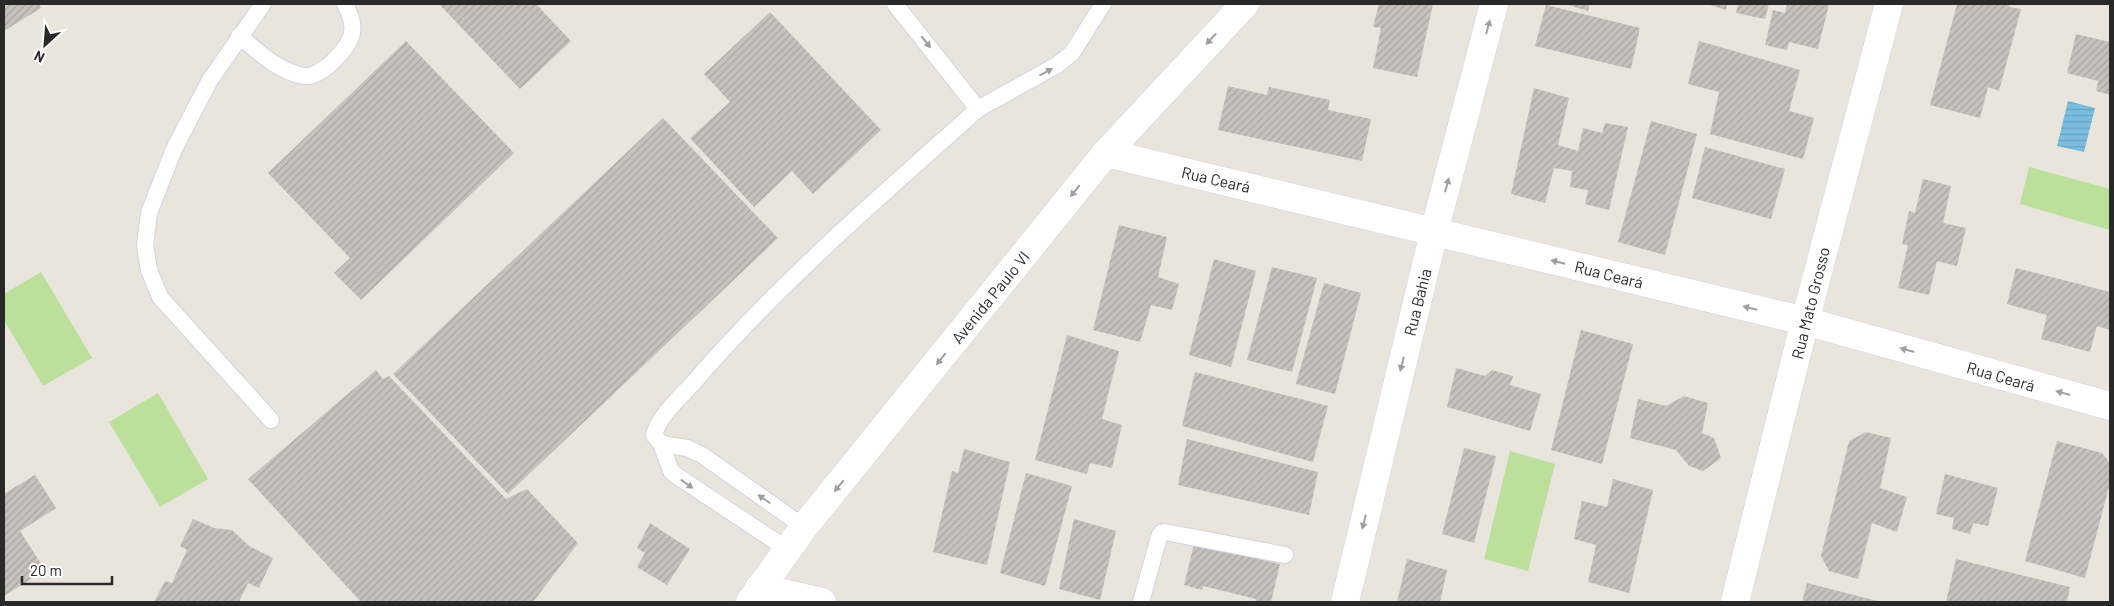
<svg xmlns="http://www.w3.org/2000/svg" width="2114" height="606" font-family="Barlow,sans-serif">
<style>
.pitch{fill:#bddf9c}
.water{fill:url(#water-rules)}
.building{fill:url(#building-hatch)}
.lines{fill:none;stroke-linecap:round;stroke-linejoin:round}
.lane-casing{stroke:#d2d3e0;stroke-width:18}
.street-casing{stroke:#d2d3e0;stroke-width:29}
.secondary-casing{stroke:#d2d3e0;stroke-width:29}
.lane{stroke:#fff;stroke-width:16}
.street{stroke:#fff;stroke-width:28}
.secondary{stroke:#fff;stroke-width:28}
.oneway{fill:#9f9f9f}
.labels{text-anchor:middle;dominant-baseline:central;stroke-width:5;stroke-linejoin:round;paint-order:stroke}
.street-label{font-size:16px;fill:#292929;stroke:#fff}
</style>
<defs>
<pattern id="water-rules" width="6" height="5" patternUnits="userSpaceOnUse" patternTransform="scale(1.25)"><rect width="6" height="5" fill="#7bbddf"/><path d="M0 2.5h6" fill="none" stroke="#6aa2bf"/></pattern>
<pattern id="building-hatch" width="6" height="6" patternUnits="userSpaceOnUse" patternTransform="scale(1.25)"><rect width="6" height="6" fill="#c5c1bc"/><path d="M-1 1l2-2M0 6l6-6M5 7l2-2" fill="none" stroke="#a9a6a2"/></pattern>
</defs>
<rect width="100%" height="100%" fill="#e9e5dc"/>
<g class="pitch">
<polygon points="2029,167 2110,189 2109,230 2020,204"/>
<polygon points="41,272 92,358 43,386 4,320 4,294"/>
<polygon points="158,393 208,479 160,507 109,422"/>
<polygon points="1510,451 1555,464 1528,571 1484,559"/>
</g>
<polygon class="water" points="2068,101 2095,108 2084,152 2057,146"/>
<g class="building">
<polygon points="4,4 39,4 41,8 4,31"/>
<polygon points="439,4 536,4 571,41 520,89"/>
<polygon points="1379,4 1433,4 1417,77 1373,68 1381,28 1373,27"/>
<polygon points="1565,4 1590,4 1588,11"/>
<polygon points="1707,4 1727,4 1726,10"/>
<polygon points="1738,4 1769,4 1765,19 1736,13"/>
<polygon points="1787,4 1829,4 1818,49 1789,42 1787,50 1765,45 1773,10 1785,13"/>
<polygon points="1957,4 2010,4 2009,7 2021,9 1999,91 1988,87 1980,118 1930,105"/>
<polygon points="1546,5 1640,28 1631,69 1535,46"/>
<polygon points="770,12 881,130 813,194 792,171 754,207 690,138 730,102 704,74"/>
<polygon points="2076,34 2110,42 2110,95 2096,91 2098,81 2067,73"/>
<polygon points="406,41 514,153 361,300 334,273 350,258 268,173"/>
<polygon points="1699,41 1800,70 1789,111 1814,118 1803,159 1710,134 1719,92 1688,84"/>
<polygon points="1228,86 1267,95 1269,87 1330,100 1328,110 1371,119 1362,161 1218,130"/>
<polygon points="1534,88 1569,98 1558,145 1578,151 1583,128 1602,133 1605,123 1628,127 1609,210 1585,204 1588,190 1570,187 1572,171 1554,168 1545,203 1511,194"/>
<polygon points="663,118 778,238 508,494 393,374"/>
<polygon points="1651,121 1697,134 1665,255 1618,242"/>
<polygon points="1705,147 1785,169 1771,219 1692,198"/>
<polygon points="1923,179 1951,186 1943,223 1966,228 1957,266 1937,261 1929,295 1898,288 1908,245 1902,244 1909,211 1915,213"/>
<polygon points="1119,225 1167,237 1158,277 1179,284 1172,310 1151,305 1140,342 1093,330"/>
<polygon points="1214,259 1256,271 1231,367 1189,355"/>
<polygon points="1272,267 1317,278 1292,372 1247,360"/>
<polygon points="2016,268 2110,292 2110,330 2097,326 2090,352 2041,339 2047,315 2007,304"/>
<polygon points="1324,283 1361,293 1335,394 1296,384"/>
<polygon points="1581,330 1633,344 1602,464 1551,450"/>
<polygon points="1067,335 1119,351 1102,419 1122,425 1112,468 1090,463 1087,474 1035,460"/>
<polygon points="1456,368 1485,376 1492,370 1513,376 1510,385 1541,394 1530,431 1447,407"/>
<polygon points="376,370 383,379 389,376 506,499 527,489 578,543 533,602 361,602 248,479"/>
<polygon points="1195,372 1328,406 1313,462 1182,426"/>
<polygon points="1684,396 1708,403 1702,433 1714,438 1721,458 1703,471 1689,466 1676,450 1630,438 1638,399 1666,406"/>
<polygon points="1866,432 1891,438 1880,488 1907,497 1897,532 1872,523 1858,579 1829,571 1821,556 1849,441"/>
<polygon points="1187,439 1318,472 1309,515 1178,485"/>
<polygon points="2057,441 2102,453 2110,463 2110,483 2085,578 2025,561"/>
<polygon points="1464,448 1496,456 1474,543 1442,534"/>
<polygon points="964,449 1010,462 987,565 933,552 952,471 958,473"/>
<polygon points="1026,473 1072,486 1045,586 1000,573"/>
<polygon points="1945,474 1998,488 1988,526 1973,523 1970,534 1952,529 1954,518 1936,514"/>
<polygon points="35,475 56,508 20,531 45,570 4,596 4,494"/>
<polygon points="1613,479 1653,490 1629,593 1588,582 1596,545 1574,539 1582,501 1607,507"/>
<polygon points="193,519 214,528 232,530 249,546 273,558 259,588 248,583 239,602 154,602 165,581 172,583 187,550 180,546"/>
<polygon points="1074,519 1116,531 1100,600 1059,589"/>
<polygon points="650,523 690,549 667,585 637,567 645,553 637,548"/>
<polygon points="1194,544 1280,564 1271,602 1255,602 1256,599 1203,586 1202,590 1184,585"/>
<polygon points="1407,559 1447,570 1440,602 1397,602"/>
<polygon points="1956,559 2070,587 2067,602 1946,602"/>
<polygon points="1807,583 1881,602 1802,602"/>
</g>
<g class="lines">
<g class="lane-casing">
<g id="lane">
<polyline points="263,4 210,80 174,149 149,213 145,246 149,270 160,297 271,420"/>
<polyline points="895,4 978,109 1057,65 1072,53 1103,4"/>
<path d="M239 36C259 52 277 71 304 76 320 79 350 48 352 33 354 22 349 13 345 4"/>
<polyline points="661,444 687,448 702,455 804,527"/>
<path d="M787 549 677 476 671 471 661 444 654 435C659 415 682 396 695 381 781 281 880 197 978 109"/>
<polyline points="1141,602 1159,537 1161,533 1165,532 1285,555"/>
</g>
</g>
<g class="street-casing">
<g id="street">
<polyline points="1345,602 1434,232"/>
<polyline points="1735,602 1805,321 1889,4"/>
</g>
</g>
<g class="secondary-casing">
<g id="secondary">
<polyline points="1106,153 1805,321 2110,406"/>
<polyline points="1434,232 1494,4"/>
<polyline points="759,588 822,602"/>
<polyline points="750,602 804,527 1106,153 1245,4"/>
</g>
</g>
<use href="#lane" class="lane"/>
<use href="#street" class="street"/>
<use href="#secondary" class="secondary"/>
</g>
<defs><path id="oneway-solid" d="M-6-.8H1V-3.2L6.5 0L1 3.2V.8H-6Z" transform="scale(1.25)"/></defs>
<g class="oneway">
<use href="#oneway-solid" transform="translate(1488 27) rotate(-75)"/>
<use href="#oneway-solid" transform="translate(1211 39) rotate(133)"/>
<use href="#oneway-solid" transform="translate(926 42) rotate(52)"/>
<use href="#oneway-solid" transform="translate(1046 72) rotate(-29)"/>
<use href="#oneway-solid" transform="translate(1447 185) rotate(-75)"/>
<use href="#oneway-solid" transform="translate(1075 191) rotate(129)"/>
<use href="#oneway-solid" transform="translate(1558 262) rotate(-166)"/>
<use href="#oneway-solid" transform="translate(1750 308) rotate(-166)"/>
<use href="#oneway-solid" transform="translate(1907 350) rotate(-164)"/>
<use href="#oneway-solid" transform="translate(941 359) rotate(129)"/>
<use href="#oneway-solid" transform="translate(1402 364) rotate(104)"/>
<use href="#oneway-solid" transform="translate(2063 393) rotate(-164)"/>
<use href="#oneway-solid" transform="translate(687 484) rotate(36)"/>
<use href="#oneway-solid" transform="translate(839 486) rotate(129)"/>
<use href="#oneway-solid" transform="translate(764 499) rotate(-145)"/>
<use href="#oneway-solid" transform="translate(1364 522) rotate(104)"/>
</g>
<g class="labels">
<g class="street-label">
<text transform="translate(1216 179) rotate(13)">Rua Ceará</text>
<text transform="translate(1609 274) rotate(14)">Rua Ceará</text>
<text transform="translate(990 297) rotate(-51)">Avenida Paulo VI</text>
<text transform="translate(1417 302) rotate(-76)">Rua Bahia</text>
<text transform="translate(1810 303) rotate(-76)">Rua Mato Grosso</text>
<text transform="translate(2001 376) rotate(16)">Rua Ceará</text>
</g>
</g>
<rect width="2114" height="606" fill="none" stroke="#292929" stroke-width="10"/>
<g transform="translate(45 45) rotate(206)" stroke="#ffffff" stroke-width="4" paint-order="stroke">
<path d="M0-4L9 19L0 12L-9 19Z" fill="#292929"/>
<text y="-8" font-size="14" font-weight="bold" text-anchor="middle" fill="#292929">N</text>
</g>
<path d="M22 576v8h90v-8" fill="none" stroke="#292929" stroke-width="2.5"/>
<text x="30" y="576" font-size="15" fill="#292929" stroke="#ffffff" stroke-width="4" paint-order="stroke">20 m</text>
</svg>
